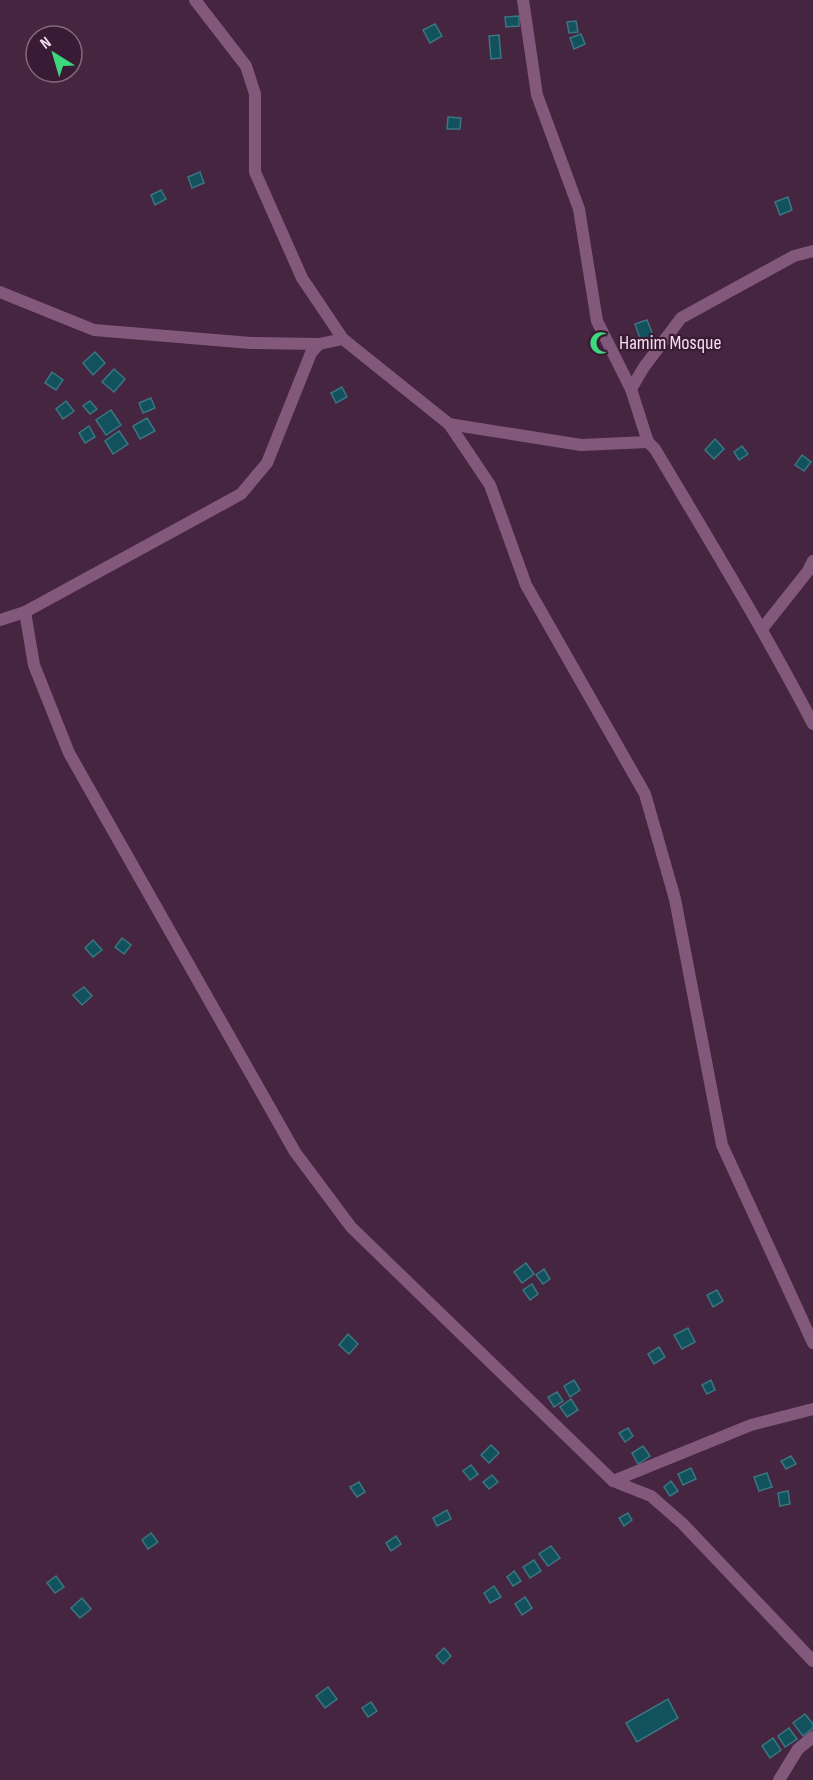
<svg xmlns="http://www.w3.org/2000/svg" width="813" height="1780" font-family="'Sofia Sans Condensed',sans-serif">
<style>
.building{fill:#12525d;stroke:#3b7682;stroke-width:1.5}
.lines{fill:none;stroke-linecap:round;stroke-linejoin:round}
.street{stroke:#83597b;stroke-width:12}
.labels{text-anchor:middle;dominant-baseline:central;stroke-width:4.5;stroke-linejoin:round;paint-order:stroke}
.poi-label{font-size:20px;fill:#f3deef;stroke:#3a1b35;text-anchor:start}
</style>
<rect width="100%" height="100%" fill="#452540"/>
<g class="building">
<polygon points="519,16 519,26 506,27 505,17"/>
<polygon points="576,21 578,32 569,33 567,22"/>
<polygon points="435,24 442,36 430,43 423,30"/>
<polygon points="581,34 585,44 574,49 570,38"/>
<polygon points="499,35 501,58 491,59 489,36"/>
<polygon points="448,117 461,118 460,129 447,129"/>
<polygon points="200,172 204,183 192,188 188,177"/>
<polygon points="161,190 166,199 155,205 151,195"/>
<polygon points="788,197 792,210 780,215 775,202"/>
<polygon points="647,320 655,340 642,344 635,324"/>
<polygon points="95,352 105,363 93,375 83,363"/>
<polygon points="114,369 125,379 114,392 102,382"/>
<polygon points="52,372 63,380 56,390 45,383"/>
<polygon points="342,387 347,397 336,403 331,393"/>
<polygon points="151,398 155,408 143,413 139,403"/>
<polygon points="66,401 74,411 63,419 56,409"/>
<polygon points="90,401 97,409 90,414 83,406"/>
<polygon points="111,410 121,425 106,435 96,420"/>
<polygon points="147,418 155,431 140,439 133,426"/>
<polygon points="89,426 95,437 85,443 79,433"/>
<polygon points="119,431 128,444 113,454 105,441"/>
<polygon points="715,439 724,449 714,459 705,450"/>
<polygon points="742,446 748,454 739,460 734,452"/>
<polygon points="802,455 811,462 804,471 795,465"/>
<polygon points="122,938 131,945 124,954 115,947"/>
<polygon points="93,940 102,950 93,957 85,948"/>
<polygon points="84,987 92,996 82,1005 73,995"/>
<polygon points="526,1263 534,1274 522,1283 514,1272"/>
<polygon points="544,1269 550,1279 543,1284 536,1275"/>
<polygon points="532,1284 538,1294 530,1300 523,1290"/>
<polygon points="717,1290 723,1301 713,1307 707,1295"/>
<polygon points="688,1328 695,1342 682,1349 674,1335"/>
<polygon points="348,1334 358,1344 349,1354 339,1345"/>
<polygon points="659,1347 665,1357 654,1364 648,1354"/>
<polygon points="574,1380 580,1390 570,1397 564,1386"/>
<polygon points="711,1380 715,1390 707,1394 702,1385"/>
<polygon points="557,1392 563,1401 554,1407 548,1397"/>
<polygon points="571,1399 578,1410 567,1417 560,1407"/>
<polygon points="628,1428 633,1436 625,1442 619,1433"/>
<polygon points="491,1445 499,1453 489,1463 481,1455"/>
<polygon points="643,1446 650,1456 638,1464 632,1453"/>
<polygon points="791,1456 796,1464 786,1469 781,1461"/>
<polygon points="471,1465 478,1474 470,1480 463,1471"/>
<polygon points="691,1468 696,1479 683,1485 678,1474"/>
<polygon points="767,1473 772,1487 759,1491 754,1477"/>
<polygon points="492,1475 498,1482 489,1489 483,1482"/>
<polygon points="671,1481 678,1491 670,1496 664,1487"/>
<polygon points="359,1482 365,1492 357,1497 350,1487"/>
<polygon points="788,1491 790,1504 780,1506 778,1493"/>
<polygon points="447,1510 451,1519 437,1526 433,1518"/>
<polygon points="628,1513 632,1520 624,1526 619,1518"/>
<polygon points="151,1533 158,1542 148,1549 142,1540"/>
<polygon points="396,1536 401,1544 391,1551 386,1543"/>
<polygon points="551,1546 560,1558 548,1566 539,1554"/>
<polygon points="534,1560 541,1571 530,1578 523,1567"/>
<polygon points="514,1571 521,1581 513,1586 507,1577"/>
<polygon points="56,1576 64,1587 55,1593 47,1583"/>
<polygon points="494,1586 501,1597 490,1603 484,1593"/>
<polygon points="525,1597 532,1608 522,1615 515,1604"/>
<polygon points="82,1598 91,1609 80,1618 71,1608"/>
<polygon points="444,1648 451,1656 443,1664 436,1656"/>
<polygon points="328,1687 337,1699 325,1708 316,1696"/>
<polygon points="668,1699 678,1718 637,1742 626,1723"/>
<polygon points="371,1702 377,1711 368,1717 362,1708"/>
<polygon points="805,1714 813,1724 813,1728 803,1736 793,1723"/>
<polygon points="789,1728 797,1739 785,1747 778,1736"/>
<polygon points="773,1738 781,1750 770,1758 762,1746"/>
</g>
<g class="lines">
<g class="street">
<polyline points="195,0 246,66 255,94 255,172 302,278 343,339 449,424 581,445 648,442"/>
<path d="M523 0 537 95 579 209 597 321 631 389 648 442 655 449C709 540 764 630 813 724"/>
<polyline points="0,292 94,330 251,343 319,344 343,339"/>
<polyline points="631,389 644,367 681,318 794,256 813,251"/>
<polyline points="449,424 490,485 526,585 645,794 675,899 722,1145 813,1343"/>
<polyline points="25,612 34,665 69,753 295,1152 351,1227 613,1481 651,1496 683,1524 813,1661"/>
<polyline points="0,620 25,612 241,494 267,463 311,353 319,344"/>
<polyline points="762,629 808,571 813,561"/>
<polyline points="613,1481 751,1425 813,1409"/>
<polyline points="779,1780 798,1749 813,1737"/>
</g>
</g>
<defs>
<g id="mosque-bare" transform="scale(1.8)"><path d="M3.5-4.9A6 6 0 1 0 3.5 4.9A5 5 0 1 1 3.5-4.9Z" fill="#3dd77e" stroke="#3a1b35" stroke-width="2.5" paint-order="stroke"/></g>
</defs>
<g fill-rule="evenodd">
<use href="#mosque-bare" x="601" y="343"/>
</g>
<g class="labels">
<g class="poi-label">
<text x="619" y="343">Hamim Mosque</text>
</g>
</g>
<g transform="translate(54 54) rotate(323)"><circle r="28" fill="#3a1b35" stroke="#84697f" stroke-width="1.5"/>
<path d="M0-4.5L10 22L0 15L-10 22Z" fill="#3dd77e"/>
<text y="-9" font-size="16" font-weight="bold" text-anchor="middle" fill="#f3deef">N</text>
</g>
</svg>
